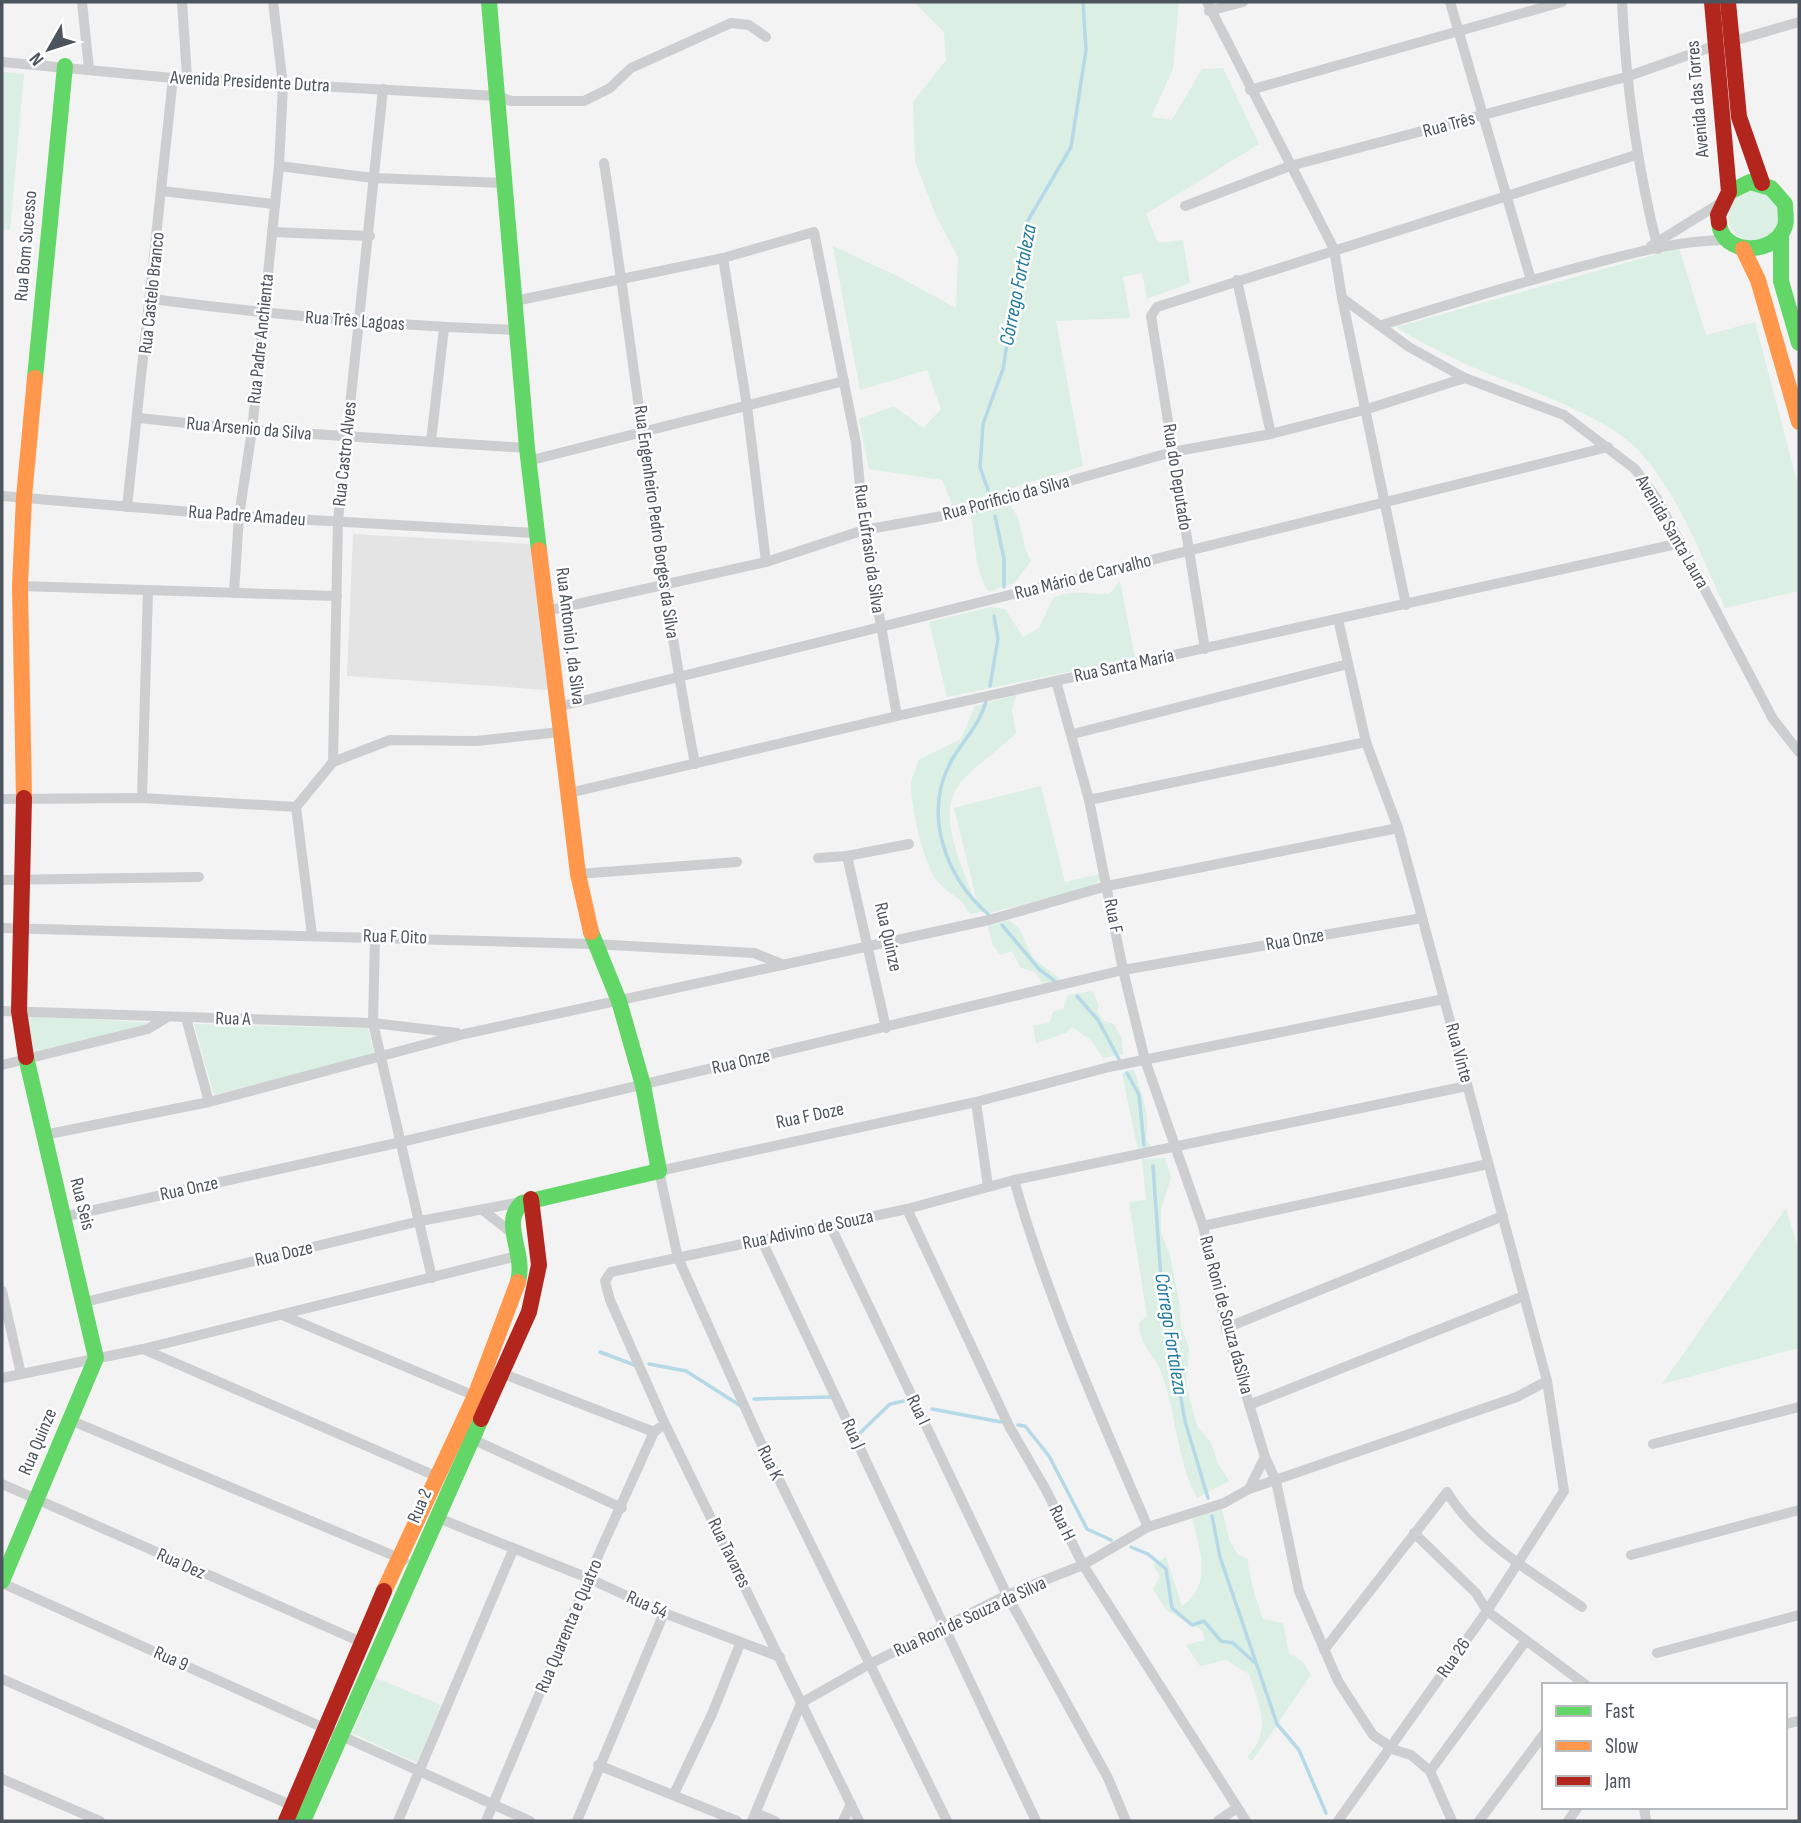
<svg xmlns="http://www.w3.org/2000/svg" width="1801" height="1823" font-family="'Sofia Sans Condensed',sans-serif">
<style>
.education{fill:#e5e4e4}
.green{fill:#dbefe4}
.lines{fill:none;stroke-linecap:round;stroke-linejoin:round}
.stream{stroke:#b5d9e7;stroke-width:3.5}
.street{stroke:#cdced0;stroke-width:10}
.fast{stroke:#63d668;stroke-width:16}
.slow{stroke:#ff974d;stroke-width:16}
.jam{stroke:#b3261e;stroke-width:16}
.labels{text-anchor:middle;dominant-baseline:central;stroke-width:5;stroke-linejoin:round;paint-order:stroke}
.street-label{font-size:19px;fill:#4c545d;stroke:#fff}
.water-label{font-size:21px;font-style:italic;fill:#1f7a9d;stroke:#fff}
</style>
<rect width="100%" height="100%" fill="#f3f3f3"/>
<polygon class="education" points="353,534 531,544 548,690 347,676"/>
<g class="green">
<polygon points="914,2 1179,2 1173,69 1151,117 1172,120 1202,69 1223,68 1259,144 1146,214 1158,243 1183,240 1190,283 1147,299 1142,273 1123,277 1130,318 1056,321 1083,466 953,506 942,480 869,469 859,419 894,406 923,428 941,409 927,370 860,390 833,246 899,277 956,308 958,257 936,216 915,161 913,102 946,60 944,32"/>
<polygon points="2,72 24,74 10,230 2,229"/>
<circle cx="1753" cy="216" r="25"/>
<path d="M1679 248 1706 335 1755 322 1799 489V591L1725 608C1700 553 1679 495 1638 450 1608 418 1532 391 1492 375 1459 362 1426 346 1396 327Z"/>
<path d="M1008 504C1025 519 1019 542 1031 561L1014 583 989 592C974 571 975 539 971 514Z"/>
<path d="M1120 581 1135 658 947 697 929 622 991 607 1005 609 1023 637 1039 628 1053 598C1077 588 1084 595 1109 594Z"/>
<path d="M1016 695 1012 710 1016 733C999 750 978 763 962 781 934 812 961 862 973 896L977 902 954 808 1041 786 1065 882 1100 874 1101 879 1092 887 990 913 982 906 986 911 970 914C957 892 954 899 940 884 924 869 911 808 911 785 911 777 917 769 918 760L961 739 975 706Z"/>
<polygon points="1009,920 1018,927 1034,959 1063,981 1044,987 1036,973 1020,967 1012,951 1000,955 992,943 988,926"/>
<polygon points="1092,991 1099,1006 1097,1011 1104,1021 1114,1024 1122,1039 1123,1054 1103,1058 1092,1041 1072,1027 1066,1033 1036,1043 1033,1025 1049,1023 1053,1012 1063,1009 1068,995"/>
<polygon points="25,1015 153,1023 31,1053"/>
<polygon points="194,1024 368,1028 374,1054 214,1095"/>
<path d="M1134 1070C1141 1091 1151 1117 1146 1139L1152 1149 1138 1151 1122 1073Z"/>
<path d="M1165 1158 1171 1178 1161 1209V1233L1170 1255 1179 1301 1181 1326 1189 1348 1186 1385 1197 1426 1211 1442 1218 1464 1229 1481 1197 1498C1176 1459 1177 1413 1161 1372 1154 1354 1139 1345 1139 1323L1147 1316 1129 1202 1146 1200 1142 1159Z"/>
<polygon points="1786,1208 1799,1252 1799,1348 1662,1384"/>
<path d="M1222 1509 1229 1539 1237 1554 1248 1559C1247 1570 1258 1606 1263 1619L1283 1623 1289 1653 1303 1662 1311 1675 1252 1761 1247 1757C1273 1731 1259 1705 1249 1674L1226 1660 1200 1666 1186 1645 1204 1640 1203 1631 1166 1610 1153 1589 1160 1577 1153 1565 1166 1557 1182 1606C1214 1584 1199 1549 1192 1517Z"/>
<polygon points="376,1678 441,1705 417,1763 352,1733"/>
</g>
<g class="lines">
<g class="stream">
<polyline points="988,490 980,467 983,424 1003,369 1026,224 1071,147 1086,50 1083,2"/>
<polyline points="995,516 1004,559 1004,587"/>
<polyline points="990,686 998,639 994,616"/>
<path d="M987 698C980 725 967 735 953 758 921 812 945 877 989 915"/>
<polyline points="1002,925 1039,969 1057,983"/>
<polyline points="1077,996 1098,1020 1119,1059"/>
<polyline points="1127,1073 1139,1095 1144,1145"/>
<polyline points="1153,1166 1162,1293 1185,1421 1208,1498"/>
<polyline points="600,1352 637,1366"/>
<polyline points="649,1364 686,1371 741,1406"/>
<polyline points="754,1399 830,1397"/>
<polyline points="932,1409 1001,1422"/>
<polyline points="1018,1425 1025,1426 1049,1456 1087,1529 1111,1540"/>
<polyline points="860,1433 890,1404 909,1400"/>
<polyline points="1212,1516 1220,1557 1277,1724 1299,1750 1326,1813"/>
<polyline points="1131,1547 1148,1554 1166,1569 1172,1608 1192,1625 1204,1621 1221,1641 1233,1643 1254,1662"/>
</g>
<g class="street">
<polyline points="82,2 89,69"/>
<polyline points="182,2 187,77"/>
<polyline points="1207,2 1334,249 1342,298 1409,347 1465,378 1564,415 1635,469 1657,499 1773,719 1799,752"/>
<polyline points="1450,2 1531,280"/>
<path d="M1622 2C1626 86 1637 167 1658 249"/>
<polyline points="1209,11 1243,2"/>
<polyline points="1730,42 1799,22"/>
<polyline points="2,62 173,78 498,96 511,101 584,101 610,88 631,68 731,23 749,25 766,37"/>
<polyline points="1250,90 1562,2"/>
<path d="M604 163C635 363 657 565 695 764"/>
<polyline points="279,166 373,178 504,183"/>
<polyline points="162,191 273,204"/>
<polyline points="1185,206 1290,166 1626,77 1714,46"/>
<polyline points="272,232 370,236"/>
<polyline points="1651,246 1722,202"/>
<polyline points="723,258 747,406 766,562"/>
<polyline points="1237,280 1271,434"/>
<polyline points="1342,298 1406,605"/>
<path d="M152 299C274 315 395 326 518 330"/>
<polyline points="515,301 723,258 814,232 856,443 864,530 897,716"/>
<path d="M1382 325C1450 304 1518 283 1587 265 1633 253 1679 240 1728 240"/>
<polyline points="139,418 252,430 527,448"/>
<polyline points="431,441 444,328"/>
<polyline points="528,461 844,381"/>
<polyline points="2,496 239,516 535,533"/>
<polyline points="127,507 173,78"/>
<polyline points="20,586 337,596"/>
<polyline points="234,593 239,516 252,430 279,166 283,85 273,2"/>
<polyline points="546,611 766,562 864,530 953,514 1172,452 1271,434 1364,410 1465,378"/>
<polyline points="1205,649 1151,316 1157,307 1636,155"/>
<polyline points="1056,681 1089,800 1123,970 1145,1060 1203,1226 1226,1328 1265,1457 1276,1481 1299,1591 1338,1681 1373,1735 1395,1750 1411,1755 1430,1771 1452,1821"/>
<polyline points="557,707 1608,447"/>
<polyline points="1073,734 1348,664"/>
<polyline points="333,762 390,740 476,741 560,732"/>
<polyline points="569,793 897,716 1681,543"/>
<polyline points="142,798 148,590"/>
<polyline points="2,799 142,798 296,807"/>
<polyline points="1089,800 1366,742"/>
<polyline points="296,807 333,762 338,521 383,89"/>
<polyline points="296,807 312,935"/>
<polyline points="847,856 886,1028"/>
<polyline points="818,858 847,856 909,844"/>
<polyline points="578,874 737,862"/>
<polyline points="2,880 199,877"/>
<polyline points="2,928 593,944 754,953 784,965"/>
<polyline points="375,937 373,1023 432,1278"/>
<polyline points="2,1011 373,1023 457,1033"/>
<polyline points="186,1018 209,1102"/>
<polyline points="2,1065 148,1029 166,1018"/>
<polyline points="976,1102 988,1186"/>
<polyline points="44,1135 209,1102 464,1034 989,920 1107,886 1398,828"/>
<path d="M1014 1180C1048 1300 1099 1414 1148 1527"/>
<polyline points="907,1209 1009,1426 1046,1490 1083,1565 1246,1821"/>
<polyline points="484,1211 512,1233"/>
<polyline points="63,1217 401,1142 1123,970 1422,918"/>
<polyline points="830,1225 1007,1595 1108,1778 1126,1821"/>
<polyline points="1203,1226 1488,1164"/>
<polyline points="762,1241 1036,1821"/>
<polyline points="2,1291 21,1374"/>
<polyline points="85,1302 420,1221 521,1202"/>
<polyline points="282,1315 475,1396"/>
<polyline points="1226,1328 1503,1216"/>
<polyline points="143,1349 438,1477"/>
<polyline points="496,1371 654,1432 659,1428"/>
<polyline points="2,1378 143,1349 521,1255"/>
<polyline points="1249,1405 1524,1296"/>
<polyline points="70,1420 404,1560"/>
<polyline points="470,1438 622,1508"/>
<polyline points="1653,1444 1799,1407"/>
<polyline points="2,1484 361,1642"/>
<polyline points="1249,1489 1517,1397 1547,1381"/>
<polyline points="438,1518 588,1578 664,1613 780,1657"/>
<polyline points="1414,1533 1476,1593 1487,1611 1586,1685"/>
<polyline points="1631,1555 1799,1510"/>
<polyline points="2,1583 530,1821"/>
<path d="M1324 1650 1447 1492C1478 1543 1535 1574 1582 1607"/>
<polyline points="1657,1653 1799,1615"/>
<polyline points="2,1679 293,1806"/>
<polyline points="1785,1724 1799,1721"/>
<polyline points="598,1765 737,1821"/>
<polyline points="1430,1771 1525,1642"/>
<polyline points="2,1779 100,1821"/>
<polyline points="674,1794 712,1714 740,1644"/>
<polyline points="1644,1807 1646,1821"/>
<polyline points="756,1813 775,1821"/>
<polyline points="398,1821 513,1550"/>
<polyline points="486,1821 588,1578 654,1432"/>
<polyline points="577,1821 664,1613"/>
<polyline points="752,1821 801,1703 868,1665 1007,1595 1083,1565 1148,1527 1224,1503 1249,1489 1265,1457"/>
<polyline points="843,1821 851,1804"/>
<polyline points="859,1821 664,1422 610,1300 605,1281 611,1272 907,1209 1014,1180 1467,1086"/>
<polyline points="947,1821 760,1441 678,1258 659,1171 976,1102 1109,1067 1444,999"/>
<polyline points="1218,1821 1237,1808"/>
<polyline points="1338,1821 1487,1611 1564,1491 1547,1381 1398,828 1366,742 1338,619"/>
<polyline points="1479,1821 1544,1734"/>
<polyline points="1568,1821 1578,1807"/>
</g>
<g class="fast">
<polyline points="489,2 527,448 539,550"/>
<path d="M1719 223C1722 256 1775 256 1785 226 1787 220 1785 211 1785 204L1771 188 1750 182 1729 192"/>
<polyline points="1781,238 1781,281 1799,343"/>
<polyline points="35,378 65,66"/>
<path d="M518 1282C526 1252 500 1223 522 1203L659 1171 643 1085 619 1001 591 932"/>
<polyline points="2,1581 96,1358 26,1057"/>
<polyline points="303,1821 481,1419"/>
</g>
<g class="slow">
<polyline points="1743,249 1758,280 1799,422"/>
<polyline points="539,550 578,874 591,932"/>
<polyline points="24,798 20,586 24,497 35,378"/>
<polyline points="384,1591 475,1396 518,1282"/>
</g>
<g class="jam">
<polyline points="1712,2 1729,192 1718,215 1719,223"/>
<polyline points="1728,2 1739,117 1762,183"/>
<polyline points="24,798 19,1011 26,1057"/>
<polyline points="481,1419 529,1312 539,1265 531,1199"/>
<polyline points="286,1821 384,1591"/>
</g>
</g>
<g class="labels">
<g class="street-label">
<text transform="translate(250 82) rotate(3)">Avenida Presidente Dutra</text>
<text transform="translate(1698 99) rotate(-95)">Avenida das Torres</text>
<text transform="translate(1449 125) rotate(-15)">Rua Três</text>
<text transform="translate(26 246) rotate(-85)">Rua Bom Sucesso</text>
<text transform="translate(152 293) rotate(-84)">Rua Castelo Branco</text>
<text transform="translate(355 321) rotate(4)">Rua Três Lagoas</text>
<text transform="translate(261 339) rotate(-84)">Rua Padre Anchienta</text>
<text transform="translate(249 429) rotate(5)">Rua Arsenio da Silva</text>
<text transform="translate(345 454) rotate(-84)">Rua Castro Alves</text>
<text transform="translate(1177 477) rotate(81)">Rua do Deputado</text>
<text transform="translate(1006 498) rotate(-15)">Rua Porificio da Silva</text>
<text transform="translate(247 516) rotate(4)">Rua Padre Amadeu</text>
<text transform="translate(656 522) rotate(82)">Rua Engenheiro Pedro Borges da Silva</text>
<text transform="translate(1672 532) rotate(60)">Avenida Santa Laura</text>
<text transform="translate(869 549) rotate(82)">Rua Eufrasio da Silva</text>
<text transform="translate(1083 577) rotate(-14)">Rua Mário de Carvalho</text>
<text transform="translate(570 636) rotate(83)">Rua Antonio J. da Silva</text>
<text transform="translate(1124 666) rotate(-12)">Rua Santa Maria</text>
<text transform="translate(1113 916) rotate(79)">Rua F</text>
<text transform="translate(395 937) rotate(2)">Rua F Oito</text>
<text transform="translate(888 937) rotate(77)">Rua Quinze</text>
<text transform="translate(1295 940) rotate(-10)">Rua Onze</text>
<text transform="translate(233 1019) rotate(1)">Rua A</text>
<text transform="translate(1459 1053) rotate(75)">Rua Vinte</text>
<text transform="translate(741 1062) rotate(-13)">Rua Onze</text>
<text transform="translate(810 1116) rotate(-12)">Rua F Doze</text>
<text transform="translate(189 1189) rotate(-12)">Rua Onze</text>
<text transform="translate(82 1204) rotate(76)">Rua Seis</text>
<text transform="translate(808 1230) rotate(-12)">Rua Adivino de Souza</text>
<text transform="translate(284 1254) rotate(-13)">Rua Doze</text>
<text transform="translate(1226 1315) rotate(75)">Rua Roni de Souza daSilva</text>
<text transform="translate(918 1410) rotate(64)">Rua I</text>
<text transform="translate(853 1434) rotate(65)">Rua J</text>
<text transform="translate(38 1442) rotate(-67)">Rua Quinze</text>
<text transform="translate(770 1463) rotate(64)">Rua K</text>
<text transform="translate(420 1506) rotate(-67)">Rua 2</text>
<text transform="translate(1062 1523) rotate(64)">Rua H</text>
<text transform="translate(729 1553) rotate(64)">Rua Tavares</text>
<text transform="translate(181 1564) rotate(24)">Rua Dez</text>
<text transform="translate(647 1605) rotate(24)">Rua 54</text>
<text transform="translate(970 1617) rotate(-25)">Rua Roni de Souza da Silva</text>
<text transform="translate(569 1626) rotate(-67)">Rua Quarenta e Quatro</text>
<text transform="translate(1454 1658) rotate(-55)">Rua 26</text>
<text transform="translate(171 1659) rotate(24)">Rua 9</text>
</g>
<g class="water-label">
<text transform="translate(1018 285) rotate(-79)">Córrego Fortaleza</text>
<text transform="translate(1171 1334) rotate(81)">Córrego Fortaleza</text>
</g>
</g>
<rect width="1801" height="1823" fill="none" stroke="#4c545d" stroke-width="7"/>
<rect x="1542" y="1683" width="245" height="126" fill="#ffffff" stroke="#b7bbbe" stroke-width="2"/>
<rect x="1556" y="1706" width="35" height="10" fill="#63d668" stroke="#b7bbbe" stroke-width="2"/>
<text x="1605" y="1718" font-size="21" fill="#4c545d">Fast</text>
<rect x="1556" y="1741" width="35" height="10" fill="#ff974d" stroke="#b7bbbe" stroke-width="2"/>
<text x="1605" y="1753" font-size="21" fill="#4c545d">Slow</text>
<rect x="1556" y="1776" width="35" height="10" fill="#b3261e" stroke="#b7bbbe" stroke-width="2"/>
<text x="1605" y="1788" font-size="21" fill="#4c545d">Jam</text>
<g transform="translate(49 49) rotate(231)" stroke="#ffffff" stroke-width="5" paint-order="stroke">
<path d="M0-5L12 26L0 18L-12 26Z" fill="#4c545d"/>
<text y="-10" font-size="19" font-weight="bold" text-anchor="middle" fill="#4c545d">N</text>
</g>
</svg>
